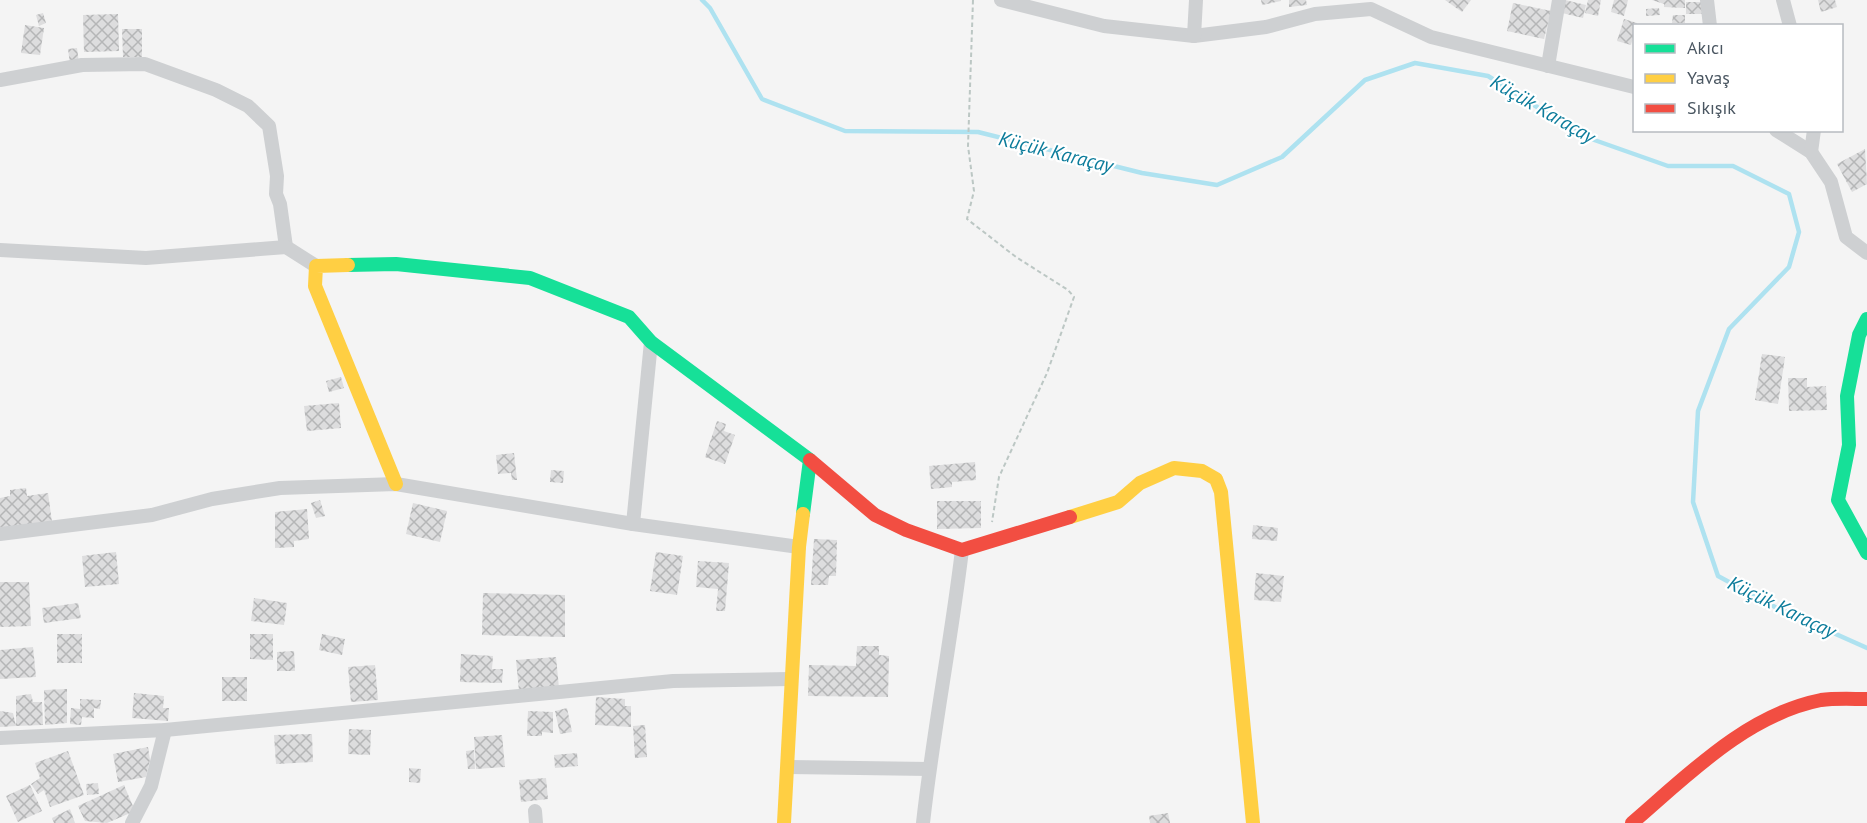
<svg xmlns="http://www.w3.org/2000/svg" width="1867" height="823" font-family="'PT Sans',sans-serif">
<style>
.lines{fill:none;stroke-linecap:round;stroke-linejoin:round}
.stream{stroke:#aee2f0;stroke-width:4.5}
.building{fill:url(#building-cross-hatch)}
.path{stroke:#bcc7c4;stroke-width:2;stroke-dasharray:4.5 3;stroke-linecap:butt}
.street{stroke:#ced0d2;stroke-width:14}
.fast{stroke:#16e098;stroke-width:14}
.slow{stroke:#ffcf43;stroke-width:14}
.jam{stroke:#f24e42;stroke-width:14}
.labels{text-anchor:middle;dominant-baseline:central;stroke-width:4.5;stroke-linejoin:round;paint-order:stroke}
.water-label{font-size:20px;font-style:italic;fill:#0c7c9b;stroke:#fff}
</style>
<defs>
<pattern id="building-cross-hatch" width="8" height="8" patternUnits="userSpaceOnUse" patternTransform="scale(1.5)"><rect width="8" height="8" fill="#ddddde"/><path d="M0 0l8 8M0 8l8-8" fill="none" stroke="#b5b6b7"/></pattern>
</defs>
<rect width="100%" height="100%" fill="#f4f4f4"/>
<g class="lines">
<polyline class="stream" points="702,0 710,8 762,99 845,131 978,132 1142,173 1217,185 1282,157 1365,80 1415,63 1488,76 1583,136 1668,166 1733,166 1789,194 1799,232 1789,267 1729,329 1698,411 1693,502 1718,576 1775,607 1867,648"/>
</g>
<g class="building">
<polygon points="1261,0 1281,0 1281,1 1262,5"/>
<polygon points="1289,0 1306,0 1307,5 1289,7"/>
<polygon points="1445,0 1471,0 1462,12"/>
<polygon points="1565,0 1586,5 1583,18 1562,13"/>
<polygon points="1588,0 1601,0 1598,16 1585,13"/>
<polygon points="1614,0 1628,0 1624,16 1611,12"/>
<polygon points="1652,0 1685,0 1685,8 1664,7 1664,4"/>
<polygon points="1818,0 1835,0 1837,7 1821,12"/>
<rect x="1686" y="2" width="17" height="12"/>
<polygon points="1513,3 1551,11 1544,39 1507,31"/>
<polygon points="1659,8 1660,15 1646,16 1646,9"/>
<polygon points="43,13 46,23 39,26 36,15"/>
<polygon points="118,14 119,51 84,52 83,15"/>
<polygon points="1673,15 1685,15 1685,23 1672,23"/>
<polygon points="1624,19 1637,23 1631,45 1617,41"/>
<polygon points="25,25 44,28 40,55 21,53"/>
<polygon points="122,29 142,29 142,57 123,57"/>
<polygon points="77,48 79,63 70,64 68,49"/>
<polygon points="1865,149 1867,184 1852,192 1837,164"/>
<polygon points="1762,354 1785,357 1778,404 1755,400"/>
<polygon points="341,377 344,388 329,392 326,381"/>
<polygon points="1788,378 1807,378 1807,387 1826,386 1827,410 1789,411"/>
<polygon points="339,403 341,428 307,431 304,406"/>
<polygon points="717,421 726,424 724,431 735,435 725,464 705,457"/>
<polygon points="514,453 517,480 512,480 511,473 498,474 496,455"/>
<polygon points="975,462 976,480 952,482 952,487 931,489 929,466"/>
<polygon points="551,470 564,471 563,483 550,482"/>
<polygon points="26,488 27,496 48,493 52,522 0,530 0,498 10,496 10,490"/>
<polygon points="320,500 325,516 316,518 311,503"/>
<polygon points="937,501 981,501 981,528 937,529"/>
<polygon points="413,503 447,511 440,542 406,534"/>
<polygon points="307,509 309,539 294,541 294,547 275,548 275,512"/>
<polygon points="1253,525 1278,528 1277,541 1252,539"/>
<polygon points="814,539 837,540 836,576 829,576 828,585 811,585"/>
<polygon points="116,552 119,584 85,587 82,556"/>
<polygon points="656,552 683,556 677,595 650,591"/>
<polygon points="698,561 729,563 725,611 716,611 718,589 696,587"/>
<polygon points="1256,573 1284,576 1281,602 1254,600"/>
<polygon points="0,582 29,582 31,626 0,627"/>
<polygon points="483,593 565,595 565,637 482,635"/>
<polygon points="254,598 287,603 284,625 251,621"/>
<polygon points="78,603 81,618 44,623 42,608"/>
<rect x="57" y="634" width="25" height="29"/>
<polygon points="250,634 273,634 273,660 250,659"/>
<polygon points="322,634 345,639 342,655 319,650"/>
<polygon points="857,646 879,646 879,655 889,656 888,697 808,696 809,665 856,666"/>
<polygon points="33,647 36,677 0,679 0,650"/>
<polygon points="294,651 295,671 277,671 277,652"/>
<polygon points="461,654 493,656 492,669 503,669 502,683 460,682"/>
<polygon points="556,657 559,688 519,691 516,660"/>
<polygon points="375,665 378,700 351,702 348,667"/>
<rect x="222" y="677" width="25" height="24"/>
<polygon points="67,689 67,723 45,725 44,690"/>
<polygon points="134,693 164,696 163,708 169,708 168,721 132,718"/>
<polygon points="31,694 33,702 42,702 43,725 16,726 16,696"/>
<polygon points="596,697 625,699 625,706 631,706 631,727 595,725"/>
<polygon points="80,699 101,700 100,709 94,708 94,718 82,717 81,725 70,724 71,708 80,709"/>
<polygon points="567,708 572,732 560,734 555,711"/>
<polygon points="0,711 13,713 16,726 0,727"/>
<polygon points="528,711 553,712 553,733 542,732 542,736 527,736"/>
<polygon points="645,725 647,757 635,758 633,726"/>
<polygon points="349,729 371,730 370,755 348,754"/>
<polygon points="312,734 313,762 276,764 274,735"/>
<polygon points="502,735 505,767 476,769 474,737"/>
<polygon points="148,747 150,760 146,777 118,782 113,754"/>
<polygon points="474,750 475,769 468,769 466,751"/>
<polygon points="68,751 84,795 50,807 44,790 38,794 31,784 40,778 35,763"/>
<polygon points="577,753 578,766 555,768 554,755"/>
<polygon points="409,768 421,769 420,783 409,782"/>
<polygon points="546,778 548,799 521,802 519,780"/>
<polygon points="98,783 99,794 87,795 86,784"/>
<polygon points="30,785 42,811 18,822 6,796"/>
<polygon points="124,785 135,811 107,823 85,821 78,806"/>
<polygon points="70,809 75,823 54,823 52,818"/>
<polygon points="1168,813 1170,823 1150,823 1149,816"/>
</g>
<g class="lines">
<polyline class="path" points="973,0 968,146 974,191 967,219 1016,257 1068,290 1074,297 1047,373 999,477 992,522"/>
<g class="street">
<polyline points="1001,0 1104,26 1194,36 1266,27 1315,14 1371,9 1431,37 1634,87"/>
<polyline points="1707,0 1710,26"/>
<polyline points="1783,0 1790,26"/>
<polyline points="1194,36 1196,0"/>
<polyline points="1548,66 1559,0"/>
<polyline points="0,80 82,65 145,64 216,90 248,106 269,126 277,176 276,194 280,204 286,247"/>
<polyline points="1776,130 1811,152 1831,182 1846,237 1867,253"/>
<polyline points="1811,152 1814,130"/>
<polyline points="0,250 146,258 286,247 316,266"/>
<polyline points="633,524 651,342"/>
<polyline points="0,534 152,515 212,499 280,488 396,484 633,524 799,547"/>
<polyline points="0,738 165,730 673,681 790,679"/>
<polyline points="789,767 929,769"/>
<polyline points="535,811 536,823"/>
<polyline points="132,823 151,786 165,730"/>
<path d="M923 823C933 732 951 642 962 550"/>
</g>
<g class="fast">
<polyline points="348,265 396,264 530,278 629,317 651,342 810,460 803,514"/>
<polyline points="1867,319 1859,335 1847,396 1849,445 1838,500 1867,553"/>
</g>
<g class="slow">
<polyline points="348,265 316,266 315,286 396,484"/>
<polyline points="1070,517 1118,502 1140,483 1174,468 1202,471 1216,479 1221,492 1253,823"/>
<polyline points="784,823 799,547 803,514"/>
</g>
<g class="jam">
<polyline points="810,460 875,515 906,530 962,550 1070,517"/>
<path d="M1632 823C1688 775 1746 715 1821 700 1835 698 1852 699 1867 699"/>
</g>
</g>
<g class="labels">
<g class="water-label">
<text transform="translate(1543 109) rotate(30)">Küçük Karaçay</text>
<text transform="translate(1056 152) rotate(14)">Küçük Karaçay</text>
<text transform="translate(1782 607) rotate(26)">Küçük Karaçay</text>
</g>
</g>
<rect x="1633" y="24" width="210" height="108" fill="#ffffff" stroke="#b7bbc0" stroke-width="1.5"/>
<rect x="1645" y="44" width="30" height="9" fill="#16e098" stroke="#b7bbc0" stroke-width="1.5"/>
<text x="1687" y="54" font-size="18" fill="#4a5661">Akıcı</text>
<rect x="1645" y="74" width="30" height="9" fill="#ffcf43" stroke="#b7bbc0" stroke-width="1.5"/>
<text x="1687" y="84" font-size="18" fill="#4a5661">Yavaş</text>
<rect x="1645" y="104" width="30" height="9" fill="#f24e42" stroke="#b7bbc0" stroke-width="1.5"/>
<text x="1687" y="114" font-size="18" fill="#4a5661">Sıkışık</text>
</svg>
